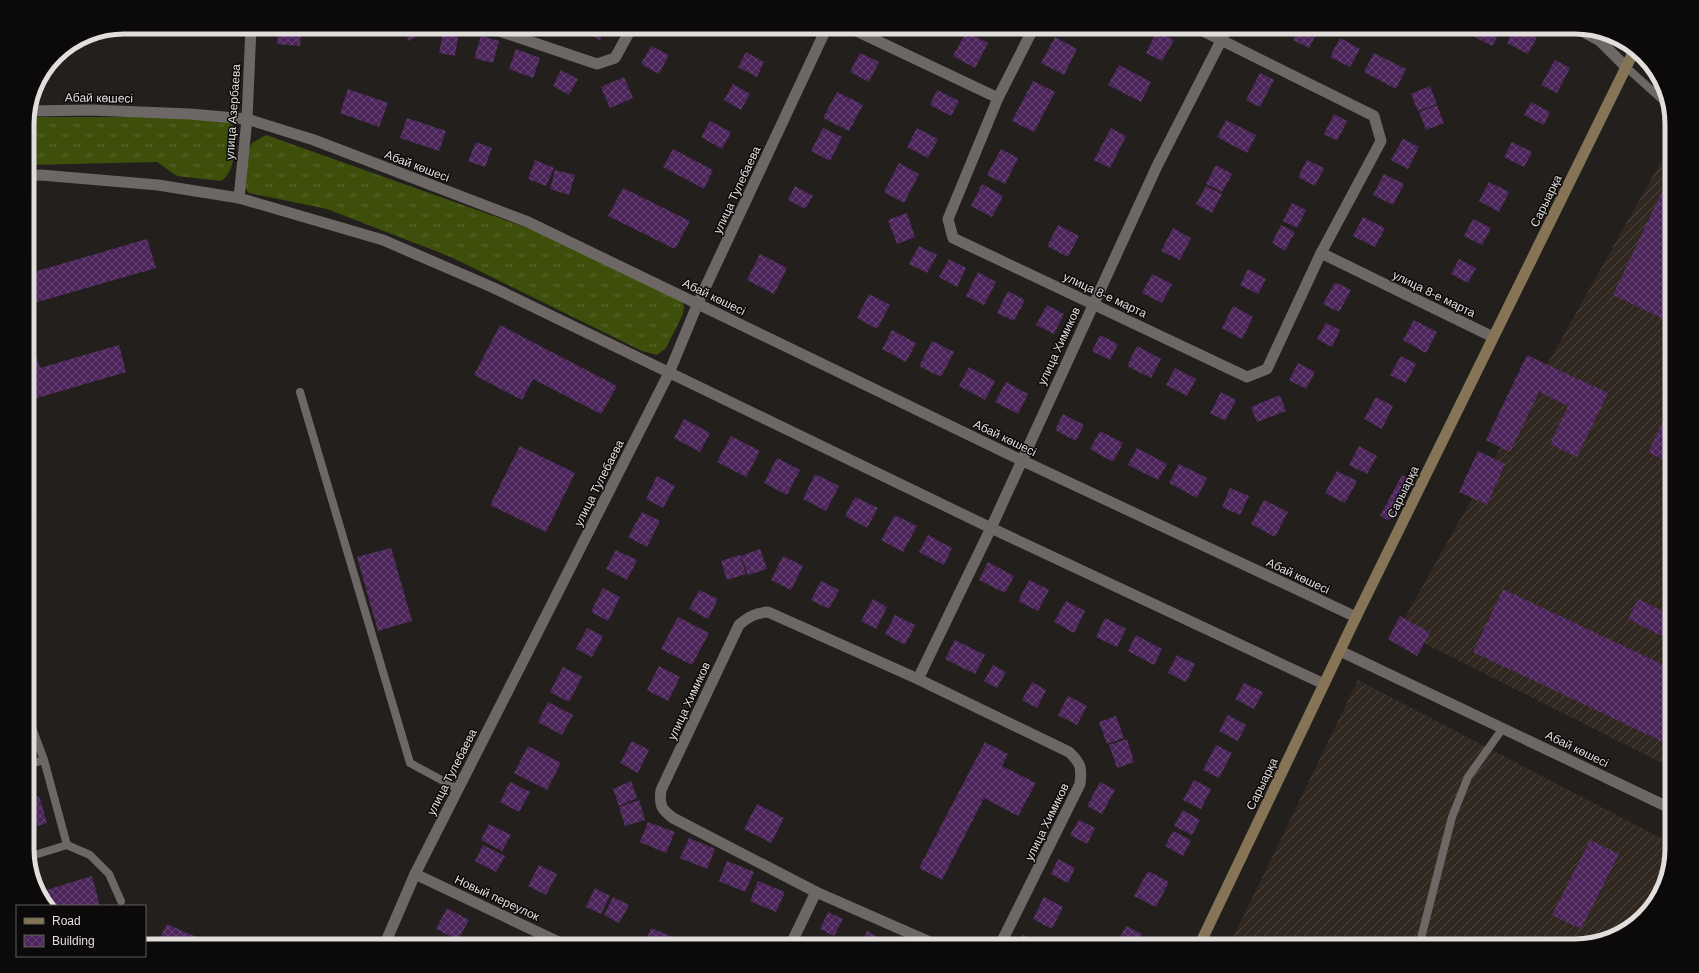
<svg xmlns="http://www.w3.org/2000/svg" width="1699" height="973" font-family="Arial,sans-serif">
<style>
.industrial{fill:url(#industrial-furrows)}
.grass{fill:url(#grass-tufts)}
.building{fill:url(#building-cross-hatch)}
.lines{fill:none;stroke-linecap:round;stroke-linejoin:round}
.service{stroke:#6d6866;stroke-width:8}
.minor{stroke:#6d6866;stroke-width:11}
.tertiary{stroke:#6d6866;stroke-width:11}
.secondary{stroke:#857456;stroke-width:11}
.labels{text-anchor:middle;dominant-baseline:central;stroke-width:3;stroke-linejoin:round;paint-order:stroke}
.street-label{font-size:12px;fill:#e1dedc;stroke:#0b0909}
.rim{fill:none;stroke:#e1dedc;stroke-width:5}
</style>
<defs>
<pattern id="industrial-furrows" width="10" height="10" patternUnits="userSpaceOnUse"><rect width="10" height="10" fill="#312822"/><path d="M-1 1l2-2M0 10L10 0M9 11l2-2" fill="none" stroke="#4f4742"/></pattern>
<pattern id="grass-tufts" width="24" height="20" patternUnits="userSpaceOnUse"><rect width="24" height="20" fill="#3e4f0b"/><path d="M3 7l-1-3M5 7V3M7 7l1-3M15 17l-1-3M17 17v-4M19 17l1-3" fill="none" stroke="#5a682e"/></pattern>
<pattern id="building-cross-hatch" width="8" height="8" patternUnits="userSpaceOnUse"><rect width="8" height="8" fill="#4c265b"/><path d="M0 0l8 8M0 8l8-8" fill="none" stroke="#664572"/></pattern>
</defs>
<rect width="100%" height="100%" fill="#231f1d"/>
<g class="industrial">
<polygon points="1672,142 1672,768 1398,630"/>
<polygon points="1358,680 1672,844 1659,897 1623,933 1575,946 1229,946"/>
</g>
<g class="grass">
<path d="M27 117H149L225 120 236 128C234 144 237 171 221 181L177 176 157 162 27 165Z"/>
<polygon points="266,135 550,236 680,299 684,306 683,314 666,348 657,355 642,351 451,257 327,209 249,193 244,187 247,154 252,143"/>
</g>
<g class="building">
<polygon points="279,27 302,27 300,46 277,44"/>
<polygon points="401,27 424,27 426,30 409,41"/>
<polygon points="583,27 606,27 600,40 581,30"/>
<polygon points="658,27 679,27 674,37 657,29"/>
<polygon points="1300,27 1315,27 1319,29 1309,48 1293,40"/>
<polygon points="1473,27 1503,27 1492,46 1469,34"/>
<polygon points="1515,27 1519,27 1537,37 1528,54 1507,43"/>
<polygon points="444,28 459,31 455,56 439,53"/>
<polygon points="1157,31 1174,40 1162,61 1146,53"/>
<polygon points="966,32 988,43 975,68 953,56"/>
<polygon points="481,36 499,41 493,63 474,58"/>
<polygon points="1055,37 1077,49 1064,75 1041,63"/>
<polygon points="1340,38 1360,49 1350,67 1330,57"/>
<polygon points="651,46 669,55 659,74 641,64"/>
<polygon points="516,49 540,58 533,78 509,69"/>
<polygon points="746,52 764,62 757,77 738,67"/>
<polygon points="860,53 879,62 869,82 850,72"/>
<polygon points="1374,53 1406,69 1396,89 1364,72"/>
<polygon points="1555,60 1570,68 1557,93 1541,85"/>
<polygon points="1119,65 1151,82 1141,102 1108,85"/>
<polygon points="561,70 578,79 569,95 553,86"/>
<polygon points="1260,73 1274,80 1260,107 1246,100"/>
<polygon points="624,77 633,98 610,108 601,87"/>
<polygon points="1033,81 1055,92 1034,132 1012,121"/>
<polygon points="733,84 750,94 741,110 724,100"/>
<polygon points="1430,86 1437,104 1418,111 1411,94"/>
<polygon points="348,89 388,103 379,127 340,113"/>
<polygon points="937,90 959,101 951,116 930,105"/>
<polygon points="837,92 863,105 849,131 823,118"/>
<polygon points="1531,102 1550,112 1544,125 1524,115"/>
<polygon points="1437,105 1444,123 1426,130 1419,112"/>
<polygon points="1334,114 1347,121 1337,141 1324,134"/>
<polygon points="407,118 446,131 439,151 400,138"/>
<polygon points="1226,120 1256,135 1247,153 1217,137"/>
<polygon points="710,121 731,132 722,149 701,137"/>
<polygon points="823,128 842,137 830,161 811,151"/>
<polygon points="917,128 938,139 928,158 907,147"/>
<polygon points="1111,128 1126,136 1110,168 1094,160"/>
<polygon points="1403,139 1419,147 1408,169 1391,160"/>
<polygon points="476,142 492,148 485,167 468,161"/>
<polygon points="1512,142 1532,152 1524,167 1504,157"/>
<polygon points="673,149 713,170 704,189 663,167"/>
<polygon points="1001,149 1018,158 1005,184 987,175"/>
<polygon points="535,160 554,168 546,186 528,179"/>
<polygon points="1307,160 1324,168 1315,186 1298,177"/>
<polygon points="899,163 919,174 904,203 884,192"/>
<polygon points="1216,165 1232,174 1222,192 1206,184"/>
<polygon points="555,170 575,175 569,195 550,189"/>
<polygon points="1384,174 1404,184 1393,205 1373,195"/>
<polygon points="1489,182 1509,192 1499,212 1479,201"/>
<polygon points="982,184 1003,196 992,217 971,206"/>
<polygon points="795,186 813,196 805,209 788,200"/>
<polygon points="1206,186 1222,194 1212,213 1196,204"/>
<polygon points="1664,187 1672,190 1672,323 1613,295"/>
<polygon points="623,188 690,221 675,249 608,216"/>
<polygon points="1292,203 1306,210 1297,228 1283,221"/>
<polygon points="907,213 915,237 897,244 888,220"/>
<polygon points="1363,217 1385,228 1375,247 1353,236"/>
<polygon points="1473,219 1491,228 1482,245 1464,236"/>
<polygon points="1058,225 1079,236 1068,257 1047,246"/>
<polygon points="1281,225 1295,232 1285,251 1272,243"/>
<polygon points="1173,228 1191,238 1180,260 1161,251"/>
<polygon points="147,239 156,268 27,305 27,274"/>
<polygon points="919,246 937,255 927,273 909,264"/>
<polygon points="760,254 787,268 774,294 747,280"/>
<polygon points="949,259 966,268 957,287 939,277"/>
<polygon points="1459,259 1476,268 1468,283 1451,274"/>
<polygon points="1248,269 1266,279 1258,294 1240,285"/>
<polygon points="978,272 996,282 984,305 966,296"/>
<polygon points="1152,274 1172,284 1162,303 1142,293"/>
<polygon points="1335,282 1351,290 1339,312 1323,304"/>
<polygon points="1008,291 1025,300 1014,321 997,313"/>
<polygon points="869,294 890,305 877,329 857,318"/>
<polygon points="1047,305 1064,314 1054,334 1036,325"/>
<polygon points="1233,306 1253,317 1242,339 1222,328"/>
<polygon points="1414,320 1437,332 1426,353 1403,340"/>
<polygon points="1326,323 1340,330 1332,347 1317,339"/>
<polygon points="500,325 617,386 601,414 533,379 522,400 474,375"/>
<polygon points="27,327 40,368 119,345 126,372 27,401"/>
<polygon points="892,330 916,343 906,362 882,349"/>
<polygon points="1100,335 1118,344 1110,360 1092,351"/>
<polygon points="932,341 954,352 941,377 919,366"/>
<polygon points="1137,346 1161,359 1151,378 1127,366"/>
<polygon points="1527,355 1608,393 1577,457 1550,444 1568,406 1539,392 1510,452 1486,440"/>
<polygon points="1401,356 1416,364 1406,383 1390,375"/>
<polygon points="1298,363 1315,372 1306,389 1289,380"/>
<polygon points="969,367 995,381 985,400 959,386"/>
<polygon points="1175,368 1196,379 1187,396 1166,385"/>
<polygon points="1006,382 1028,394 1018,414 995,402"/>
<polygon points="1221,392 1236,400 1225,421 1210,413"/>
<polygon points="1280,395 1286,411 1257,422 1251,407"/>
<polygon points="1376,397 1393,406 1382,429 1364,419"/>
<polygon points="1063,414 1084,425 1076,441 1055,430"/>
<polygon points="684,419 710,433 700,452 674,438"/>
<polygon points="1663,421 1672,426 1672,464 1648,452"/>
<polygon points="1100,431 1123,443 1113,462 1090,449"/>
<polygon points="731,436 760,451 746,477 717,462"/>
<polygon points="520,446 575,473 546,532 490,505"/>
<polygon points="1359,446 1377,456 1367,474 1349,465"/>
<polygon points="1137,448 1167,464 1158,480 1128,465"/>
<polygon points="1478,451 1505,464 1487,505 1459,492"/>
<polygon points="777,458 800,470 787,495 764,483"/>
<polygon points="1179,464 1207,478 1197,498 1169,483"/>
<polygon points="1337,471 1357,481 1345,503 1325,493"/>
<polygon points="815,474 839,486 826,511 803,499"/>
<polygon points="1402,475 1411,480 1389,521 1380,516"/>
<polygon points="657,476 675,486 663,508 646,499"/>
<polygon points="1230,488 1249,496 1240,515 1222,507"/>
<polygon points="855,497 878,508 867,528 845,516"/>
<polygon points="1264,500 1288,512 1275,537 1251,524"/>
<polygon points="642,512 660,521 647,547 628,537"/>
<polygon points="895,515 917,526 903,552 881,540"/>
<polygon points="928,535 952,548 944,565 919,552"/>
<polygon points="391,548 412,621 378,631 357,557"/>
<polygon points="760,549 767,569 748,575 741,556"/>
<polygon points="616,550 637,560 627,580 606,569"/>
<polygon points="740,555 746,574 727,580 721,561"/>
<polygon points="783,556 803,566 791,590 771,580"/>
<polygon points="988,562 1014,576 1005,593 979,580"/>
<polygon points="1029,580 1049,590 1038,611 1018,601"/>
<polygon points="821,581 839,590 829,609 811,600"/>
<polygon points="603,588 620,597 608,621 591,612"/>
<polygon points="1503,589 1672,669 1672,746 1473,652"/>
<polygon points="699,590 718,599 708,619 689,609"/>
<polygon points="873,599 887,607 876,629 861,621"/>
<polygon points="1638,599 1672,616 1672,641 1628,619"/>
<polygon points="1066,601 1085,611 1074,633 1054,622"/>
<polygon points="895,615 915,625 905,645 885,634"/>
<polygon points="1400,616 1430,633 1417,656 1388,639"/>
<polygon points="678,617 709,633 692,665 661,649"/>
<polygon points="1105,618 1126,629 1117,647 1096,637"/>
<polygon points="587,628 603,636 592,657 576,649"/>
<polygon points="1136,635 1162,649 1154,665 1128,651"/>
<polygon points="955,640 985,655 975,674 945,659"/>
<polygon points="1177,655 1195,664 1186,682 1168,673"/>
<polygon points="993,665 1006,672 997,688 984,681"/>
<polygon points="659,666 680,677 668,701 647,690"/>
<polygon points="563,667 582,677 569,702 550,692"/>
<polygon points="1032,682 1046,690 1037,708 1022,700"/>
<polygon points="1244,683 1263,692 1254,709 1235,699"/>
<polygon points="1068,696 1087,706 1077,725 1058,715"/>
<polygon points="548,702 573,715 562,735 538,722"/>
<polygon points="1228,715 1246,725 1238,741 1219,731"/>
<polygon points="1116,716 1124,738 1107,744 1099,722"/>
<polygon points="1127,739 1134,762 1117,768 1109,745"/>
<polygon points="632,741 649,750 638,773 620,763"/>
<polygon points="985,742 1008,754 1002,766 1036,783 1018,816 984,798 942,880 919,868"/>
<polygon points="1216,745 1232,753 1219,778 1203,770"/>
<polygon points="528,746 561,763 547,790 514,773"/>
<polygon points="1194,780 1211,789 1201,809 1183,800"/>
<polygon points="631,781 637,798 619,806 613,789"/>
<polygon points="510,782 530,792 519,812 500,802"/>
<polygon points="1100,782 1115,790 1102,814 1087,806"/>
<polygon points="39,796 47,823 27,829 27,800"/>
<polygon points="639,800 645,820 625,826 619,807"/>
<polygon points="757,804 784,818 771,843 744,829"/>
<polygon points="1183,810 1200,820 1192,835 1174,826"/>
<polygon points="1079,820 1095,828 1087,844 1070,835"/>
<polygon points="648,822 675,832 666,853 640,842"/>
<polygon points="489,824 511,835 502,851 481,840"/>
<polygon points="1173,831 1191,840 1183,856 1165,846"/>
<polygon points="689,838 715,849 707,869 680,858"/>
<polygon points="1590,840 1619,854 1581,929 1552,915"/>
<polygon points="483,845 505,856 496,872 475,861"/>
<polygon points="1058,859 1075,868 1068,883 1051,874"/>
<polygon points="727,861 754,872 745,892 719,881"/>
<polygon points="539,865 557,874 546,895 528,886"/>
<polygon points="1148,871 1169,882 1156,907 1134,896"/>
<polygon points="92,876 100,906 47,906 43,902 40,892"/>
<polygon points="758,881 785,892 776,912 750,901"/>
<polygon points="595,888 610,896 601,914 586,907"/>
<polygon points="613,897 629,905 619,923 604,915"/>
<polygon points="1044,897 1063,907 1052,929 1033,919"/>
<polygon points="447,908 469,920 458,940 436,929"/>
<polygon points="828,912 843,919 834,936 820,929"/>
<polygon points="167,924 216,946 156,946"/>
<polygon points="1126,926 1142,934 1136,946 1115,946"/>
<polygon points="651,928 678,939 675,946 644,946"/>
<polygon points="867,931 887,942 884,946 860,946"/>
<polygon points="1023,935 1041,945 1040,946 1017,946"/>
<polygon points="433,937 450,946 429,946"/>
<polygon points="507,941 517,946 505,946"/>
</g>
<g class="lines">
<g class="service">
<polyline points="1626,67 1667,104"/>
<polyline points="300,392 410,763 458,789"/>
<polyline points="27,714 44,760 67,845"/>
<polyline points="27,765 44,760"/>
<polyline points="28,857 67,845 90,855 109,874 121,901"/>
<polyline points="1419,946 1452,817 1468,777 1503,728"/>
</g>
<g class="minor">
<polyline points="487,27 597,64 615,58 632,27"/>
<polyline points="848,27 998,98"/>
<polyline points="1034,27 998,98 948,219 953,238 1247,377 1267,369 1321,253 1381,141 1374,116 1195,27"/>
<polyline points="239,198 247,119 251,27"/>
<polyline points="1321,253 1493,337"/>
<polyline points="918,679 991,528 1157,166 1228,27"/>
<polyline points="415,874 567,946"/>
<polyline points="790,946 816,892"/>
<path d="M939 946 816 892 673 818C661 809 659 805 661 790L739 625C748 617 755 613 768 612L918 679 1069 752C1081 763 1082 768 1080 784L1003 939 998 946"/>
</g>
<g class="tertiary">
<polyline points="1574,27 1600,41 1626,67"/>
<polyline points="29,111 91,110 190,114 247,119 314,140 528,222 1021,460 1356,617"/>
<polyline points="27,176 41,175 158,185 239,198 383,240 494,288 991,528 1324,684"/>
<polyline points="1340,651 1672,809"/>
<polyline points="384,946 415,874 669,373 698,303 827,27"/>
</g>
<polyline class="secondary" points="1199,946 1356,617 1634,51"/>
</g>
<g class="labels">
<g class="street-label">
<text transform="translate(99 98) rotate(1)">Абай көшесі</text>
<text transform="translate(233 112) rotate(-86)">улица Азербаева</text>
<text transform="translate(417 166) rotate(21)">Абай көшесі</text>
<text transform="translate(737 190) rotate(-65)">улица Тулебаева</text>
<text transform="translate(1546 201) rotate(-64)">Сарыарқа</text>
<text transform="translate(1434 294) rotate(26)">улица 8-е марта</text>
<text transform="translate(1105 295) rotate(25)">улица 8-е марта</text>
<text transform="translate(714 297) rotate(26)">Абай көшесі</text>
<text transform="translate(1059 346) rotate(-65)">улица Химиков</text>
<text transform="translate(1005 438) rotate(26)">Абай көшесі</text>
<text transform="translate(599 483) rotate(-63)">улица Тулебаева</text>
<text transform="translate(1403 492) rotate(-64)">Сарыарқа</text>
<text transform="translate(1298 576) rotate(25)">Абай көшесі</text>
<text transform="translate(689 701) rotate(-65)">улица Химиков</text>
<text transform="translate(1577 749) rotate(26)">Абай көшесі</text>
<text transform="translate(452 772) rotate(-63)">улица Тулебаева</text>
<text transform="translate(1262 784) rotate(-64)">Сарыарқа</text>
<text transform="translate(1047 822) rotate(-64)">улица Химиков</text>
<text transform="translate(497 898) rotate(25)">Новый переулок</text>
</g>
</g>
<path d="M0 0H1699V973H0ZM124 34H1575A90 90 0 0 1 1665 124V849A90 90 0 0 1 1575 939H124A90 90 0 0 1 34 849V124A90 90 0 0 1 124 34Z" fill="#0b0909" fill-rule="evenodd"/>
<path class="rim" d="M124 34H1575A90 90 0 0 1 1665 124V849A90 90 0 0 1 1575 939H124A90 90 0 0 1 34 849V124A90 90 0 0 1 124 34Z"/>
<rect x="16" y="905" width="130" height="52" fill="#0b0909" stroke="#615e5d"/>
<rect x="24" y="918" width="20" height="6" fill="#857456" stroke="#615e5d"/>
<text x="52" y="925" font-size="12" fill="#e1dedc">Road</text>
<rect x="24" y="935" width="20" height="12" fill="url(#building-cross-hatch)" stroke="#615e5d"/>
<text x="52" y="945" font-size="12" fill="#e1dedc">Building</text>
</svg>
